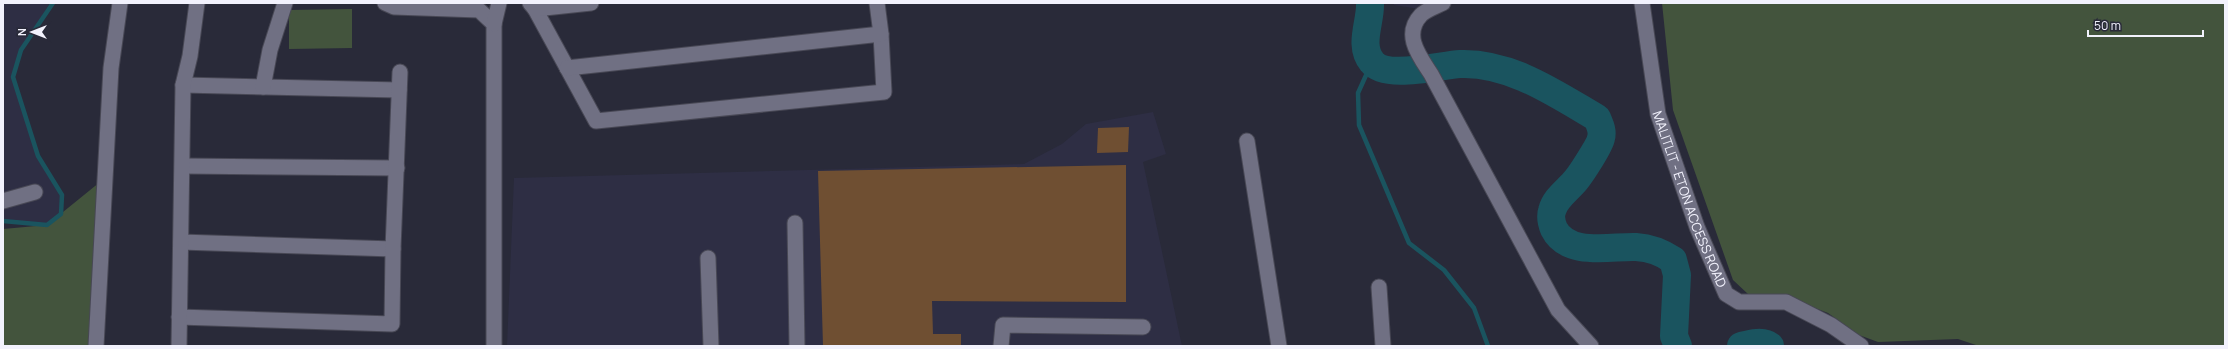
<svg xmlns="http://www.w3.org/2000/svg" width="2228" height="349" font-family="Manrope,sans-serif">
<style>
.built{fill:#2e2e44}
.green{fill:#43543d}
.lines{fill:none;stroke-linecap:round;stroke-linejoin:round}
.stream{stroke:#1a545f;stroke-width:4.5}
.river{stroke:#1a545f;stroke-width:28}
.building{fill:#6f4f32}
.minor-casing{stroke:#484855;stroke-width:17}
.minor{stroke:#707083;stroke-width:15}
.labels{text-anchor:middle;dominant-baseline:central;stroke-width:3;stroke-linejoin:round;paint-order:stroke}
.street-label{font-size:13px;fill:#f2f2fd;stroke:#292a39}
</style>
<rect width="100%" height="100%" fill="#292a39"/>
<g class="built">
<polygon points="3,3 50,3 21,50 13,77 38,156 62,195 61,214 47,225 3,221"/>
<polygon points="1393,3 1432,3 1419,9 1394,5"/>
<polygon points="1153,112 1166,154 1143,162 1182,346 507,346 514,178 1024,164 1062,144 1086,124"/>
</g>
<g class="green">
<polygon points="1662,3 2225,3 2225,346 1979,346 1958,339 1878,342 1859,335 1828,313 1789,298 1748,294 1733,280 1673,110"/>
<polygon points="352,9 352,48 289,49 289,10"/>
<polygon points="100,182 92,346 3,346 3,229 47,225"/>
</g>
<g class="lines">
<g class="stream">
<polyline points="1372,62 1358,93 1359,125 1409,243 1444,270 1474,308 1488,346"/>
<polyline points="3,221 47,225 61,214 62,195 38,156 13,77 21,50 53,3"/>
</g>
<g class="river">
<path d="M1370 3C1371 22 1358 45 1372 62 1386 80 1440 65 1460 64 1510 62 1556 94 1597 118 1600 125 1603 131 1601 138 1600 145 1581 174 1576 180 1568 190 1555 198 1552 211 1550 217 1552 224 1554 229 1568 257 1611 246 1636 247 1651 248 1661 252 1673 260L1677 275 1674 336 1678 346"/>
<path d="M1741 346C1749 344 1763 340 1770 346"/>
</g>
</g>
<g class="building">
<polygon points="1129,127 1128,152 1097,153 1098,128"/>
<polygon points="1126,165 1126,302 932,301 933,334 961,334 961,346 823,346 818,171"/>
</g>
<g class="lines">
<g class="minor-casing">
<g id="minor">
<polyline points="385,3 394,7 479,10 494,24 494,346"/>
<polyline points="530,3 535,9 596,121 884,92 881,34 877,3"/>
<path d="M1443 3C1437 6 1426 10 1421 15 1402 35 1420 57 1431 74L1558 310 1591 346"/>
<path id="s1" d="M1642 3 1658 114 1697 227 1726 294 1739 302H1786L1831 325 1861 346"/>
<polyline points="535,9 591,3"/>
<polyline points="494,24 499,3"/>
<polyline points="567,68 881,34"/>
<polyline points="183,85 399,90"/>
<polyline points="263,87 270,50 285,3"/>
<polyline points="1247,141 1279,346"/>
<polyline points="183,166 397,168"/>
<polyline points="3,201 35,192"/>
<polyline points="795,223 797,346"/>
<polyline points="181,242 393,249"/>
<polyline points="708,258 711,346"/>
<polyline points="1379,287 1383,346"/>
<polyline points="179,317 392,324 393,249 400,72"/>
<polyline points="96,346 111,68 120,3"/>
<polyline points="179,346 183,85 190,56 197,3"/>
<polyline points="1001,346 1003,325 1143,327"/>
</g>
</g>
<use href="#minor" class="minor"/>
</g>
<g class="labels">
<g class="street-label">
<text stroke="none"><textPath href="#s1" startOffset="203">MALITLIT - ETON ACCESS ROAD</textPath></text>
</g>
</g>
<rect width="2228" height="349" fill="none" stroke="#f2f2fd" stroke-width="8"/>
<g transform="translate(32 32) rotate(270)" stroke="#292a39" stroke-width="3" paint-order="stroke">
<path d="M0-3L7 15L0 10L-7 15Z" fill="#f2f2fd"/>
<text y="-6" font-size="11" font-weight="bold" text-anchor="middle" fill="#f2f2fd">N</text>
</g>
<path d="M2088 30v6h115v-6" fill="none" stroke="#f2f2fd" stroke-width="2"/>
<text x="2094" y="30" font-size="12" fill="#f2f2fd" stroke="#292a39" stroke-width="3" paint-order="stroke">50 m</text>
</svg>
